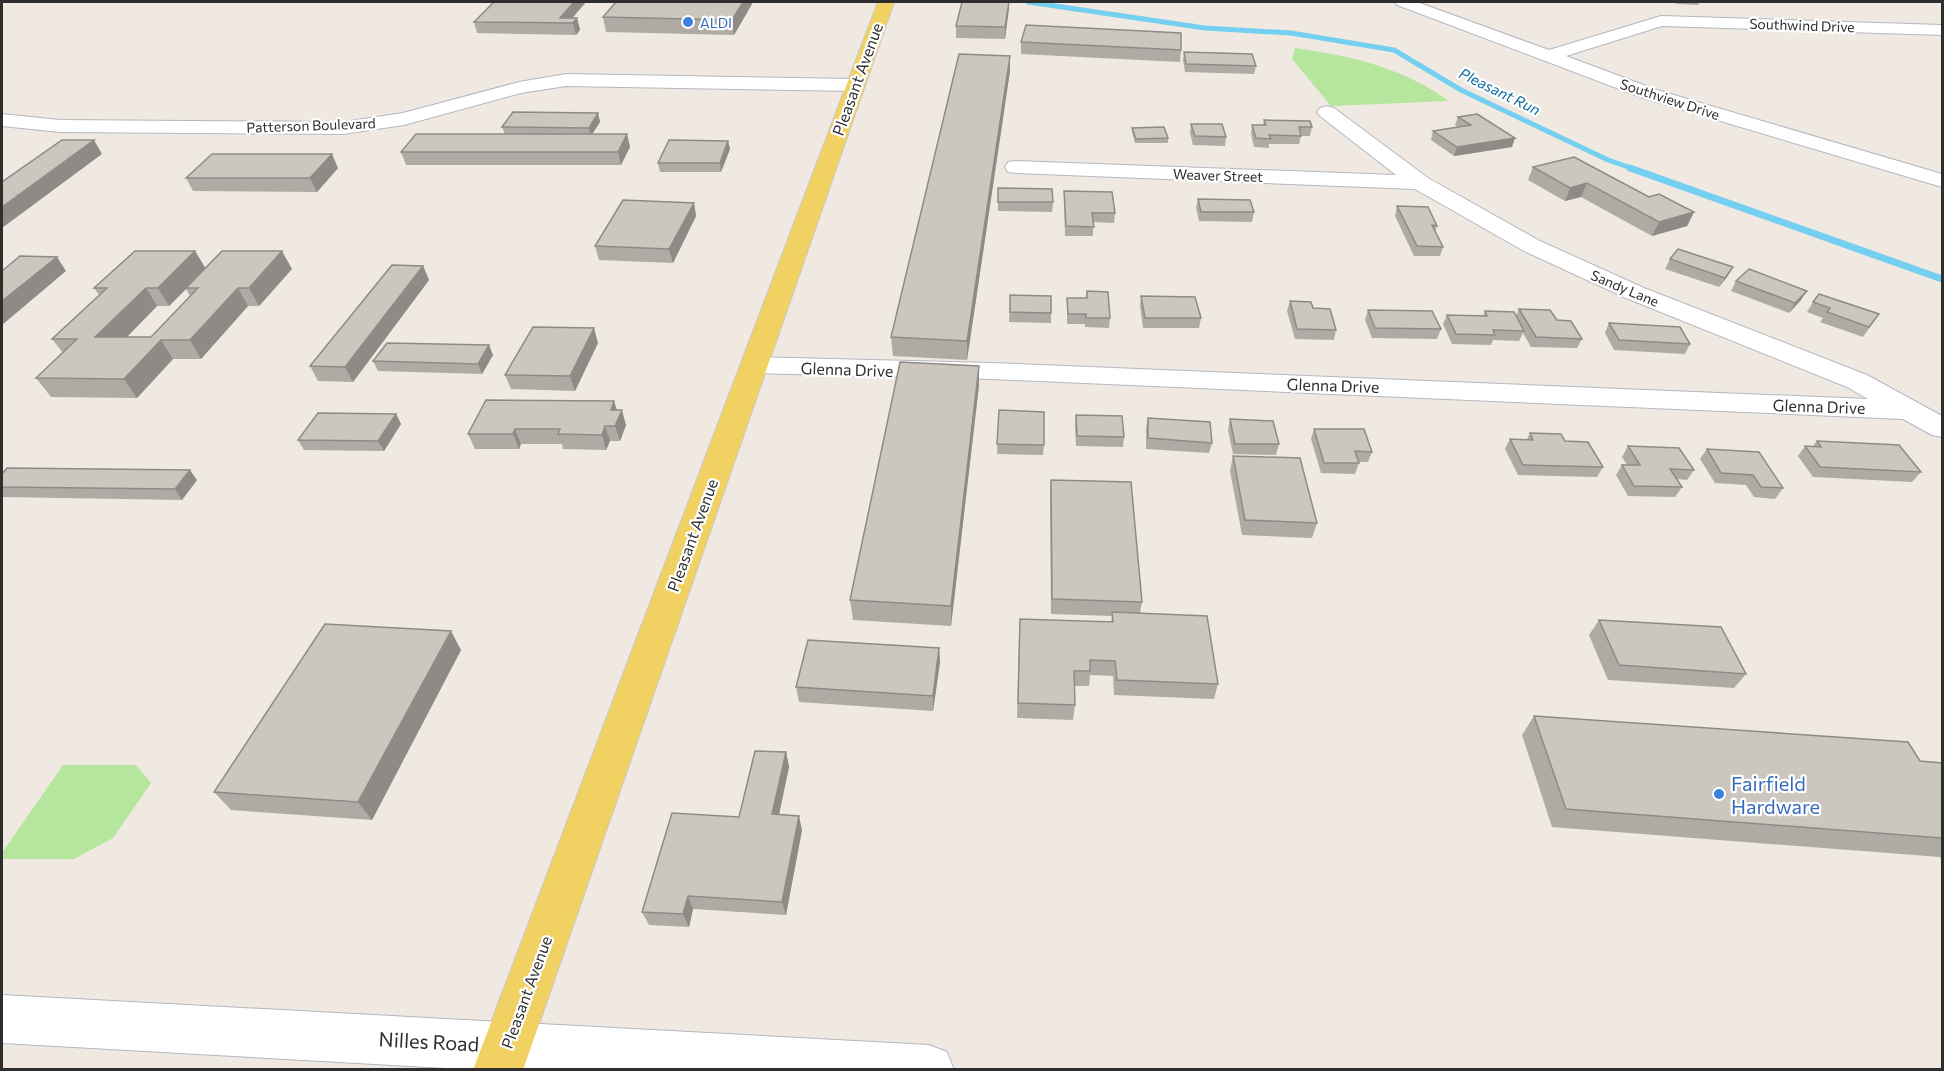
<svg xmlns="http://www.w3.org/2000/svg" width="1944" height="1071" font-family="Commissioner,sans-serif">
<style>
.green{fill:#b6e59e}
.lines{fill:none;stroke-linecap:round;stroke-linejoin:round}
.stream-far1{stroke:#75cff0;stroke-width:5}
.stream{stroke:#75cff0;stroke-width:7}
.minor-casing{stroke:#b4b7c1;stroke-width:2}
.major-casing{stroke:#c9c9c9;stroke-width:2}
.minor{fill:#fff;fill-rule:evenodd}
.major{fill:#f2d163;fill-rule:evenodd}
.wall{fill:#afaba4;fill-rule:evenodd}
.shaded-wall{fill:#8e8b86}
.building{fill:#cbc7bf;stroke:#8e8b86;stroke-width:1.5}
.shop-dot{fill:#3f7fe0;stroke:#fff;stroke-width:2}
.labels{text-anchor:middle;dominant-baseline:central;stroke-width:4.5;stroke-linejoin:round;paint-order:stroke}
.far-shop-label{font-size:14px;fill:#366cbe;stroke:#fff;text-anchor:start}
.far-street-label{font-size:14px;fill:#2e2e2e;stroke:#fff}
.far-water-label{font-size:15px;font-style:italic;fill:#0d6fa3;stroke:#fff}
.street-label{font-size:16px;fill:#2e2e2e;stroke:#fff}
.near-shop-label{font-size:20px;fill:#366cbe;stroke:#fff;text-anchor:start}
.near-street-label{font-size:20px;fill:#2e2e2e;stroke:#fff}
</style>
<rect width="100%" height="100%" fill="#efe9e1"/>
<g class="green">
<path d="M1295 48C1352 56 1401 67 1449 101L1331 106 1292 59Z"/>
<polygon points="63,765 136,765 151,783 113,838 74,859 2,859 2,853"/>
</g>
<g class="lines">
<polyline class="stream-far1" points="1028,2 1205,28 1291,33 1394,50 1461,90 1608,160 1634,169"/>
<polyline class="stream" points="1630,168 1942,279"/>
<g class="minor-casing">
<g id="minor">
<polygon points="1395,2 1417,2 1549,50 1661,16 1942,25 1942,35 1662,26 1566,56 1657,90 1942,174 1942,187 1643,98 1397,5"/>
<polygon points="566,74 854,79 861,81 864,85 861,89 854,91 566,86 521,93 404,125 343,134 60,132 2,126 2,114 60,120 343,122 403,113 519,82"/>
<polygon points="1327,106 1334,108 1428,178 1540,241 1644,288 1867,375 1942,416 1942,437 1932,435 1903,419 991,379 754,373 744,371 740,365 744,359 754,357 991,363 1868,399 1847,387 1626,298 1524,251 1415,189 1016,173 1008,172 1005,167 1008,162 1016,161 1396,175 1320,116 1317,112 1320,108"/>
<polygon points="2,995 929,1045 947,1052 954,1070 482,1070 2,1043"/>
</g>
</g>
<g class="major-casing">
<polygon id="major" points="878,2 894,2 523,1070 473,1070"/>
</g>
<use href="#minor" class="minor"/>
<use href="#major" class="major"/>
</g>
<g class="wall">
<polygon points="494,2 586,2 572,18 577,18 580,30 576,35 477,33 474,22"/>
<polygon points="616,2 752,2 752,4 734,35 606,32 603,17"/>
<polygon points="1009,2 1005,39 956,38 956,26"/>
<polygon points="1674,2 1700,2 1698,5 1677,4"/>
<polygon points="1021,42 1181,50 1180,62 1021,54"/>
<polygon points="1184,52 1256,66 1254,74 1185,72 1183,60"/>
<polygon points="1010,71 967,360 893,356 891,337"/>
<polygon points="598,113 600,122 592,134 627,134 630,147 621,165 406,165 401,152 505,134 502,127"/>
<polygon points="1458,117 1512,147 1454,156 1431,140 1433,131 1458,127 1455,125"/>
<polygon points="1264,120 1312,127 1310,136 1301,136 1299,144 1269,144 1269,148 1254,147 1251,134 1252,125 1263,125"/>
<polygon points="1191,124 1226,137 1225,146 1193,145 1190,133"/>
<polygon points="1132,128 1168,138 1168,143 1135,143 1132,132"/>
<polygon points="728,141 730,149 721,172 660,172 658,163"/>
<polygon points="1533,167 1649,197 1694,212 1687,226 1652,236 1581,197 1565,201 1528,180"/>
<polygon points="338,168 317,192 193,191 186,178"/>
<polygon points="998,188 1053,202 1052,212 998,211"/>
<polygon points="1064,191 1115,213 1114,223 1093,222 1093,236 1065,236 1064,201"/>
<polygon points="1198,199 1254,212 1252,222 1199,221 1196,208"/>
<polygon points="694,203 696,216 673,263 599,260 595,246"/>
<polygon points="1397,206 1437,226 1435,232 1443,247 1440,256 1414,256 1395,216"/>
<path d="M195 251 205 268 292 269 259 306H248L201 359H173L137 398 51 397 36 378 63 353 52 339 99 295 94 288ZM186 289 190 296 151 337H127L157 306H169Z"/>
<polygon points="1670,259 1727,277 1719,287 1665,269"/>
<polygon points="423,266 429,280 353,382 318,381 310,366"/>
<polygon points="1736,281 1801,300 1789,313 1731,291"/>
<polygon points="1087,291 1110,318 1109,328 1085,327 1085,324 1067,324 1067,298 1086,298"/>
<polygon points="1010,295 1051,313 1051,323 1009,322"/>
<polygon points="1141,296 1201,318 1199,328 1143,328 1140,306"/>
<polygon points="1290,301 1313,308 1336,330 1334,340 1295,339 1287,311"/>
<polygon points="1813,302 1879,314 1863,337 1820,322 1823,318 1807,312"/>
<polygon points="1519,309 1557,320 1582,339 1577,348 1531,347 1523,333 1519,341 1493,340 1491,345 1452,344 1443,324 1447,315 1483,316 1485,311 1516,316"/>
<polygon points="1368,310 1441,329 1437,339 1372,338 1365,320"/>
<polygon points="1609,323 1690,344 1685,354 1614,350 1605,333"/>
<polygon points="598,343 575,391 511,389 505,375"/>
<polygon points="493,355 482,374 378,371 373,361"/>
<polygon points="979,366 979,385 951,626 853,620 850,600"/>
<polygon points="617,410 626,425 620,441 610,441 606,450 563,449 562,444 521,444 519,449 475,449 468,434"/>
<polygon points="999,410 1044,445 1043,455 997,454"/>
<polygon points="396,414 401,424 384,451 304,450 298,440"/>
<polygon points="1076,415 1124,437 1123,447 1076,446 1075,425"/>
<polygon points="1148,418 1212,443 1209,453 1146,449 1146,428"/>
<polygon points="1230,419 1279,444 1276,455 1233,454 1228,430"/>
<polygon points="1314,429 1372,452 1368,462 1358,462 1359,463 1355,474 1321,473 1311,439"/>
<polygon points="1530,433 1565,441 1603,467 1597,477 1518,475 1505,449 1510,439 1527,439"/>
<polygon points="1817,441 1921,472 1912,482 1813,477 1798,456 1805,446 1813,446"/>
<polygon points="1628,446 1694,470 1687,480 1677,479 1682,487 1675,497 1628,496 1616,475 1622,465 1627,465 1622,457"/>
<polygon points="1707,449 1783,488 1775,499 1754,497 1746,485 1715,483 1700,459"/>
<polygon points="1233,456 1317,523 1312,538 1242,535 1230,471"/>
<polygon points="2,474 197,480 182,500 2,497"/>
<polygon points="1051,480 1142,602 1140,613 1218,684 1214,699 1114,695 1113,676 1090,675 1089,686 1074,686 1075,705 1073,720 1017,718 1019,634 1111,622 1112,616 1051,614 1050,495"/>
<polygon points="1599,620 1746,674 1734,688 1608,680 1589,635"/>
<polygon points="939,648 940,662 933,711 799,702 796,687"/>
<polygon points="461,650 372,820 231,810 214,792"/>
<polygon points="1534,716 1920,761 1942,763 1942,860 1940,857 1552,827 1522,735"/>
<polygon points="786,752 789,767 779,815 802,830 786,915 693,909 689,927 649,925 642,912 739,817"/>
</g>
<g class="shaded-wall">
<polygon points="574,2 586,2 568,23 560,18"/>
<polygon points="743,2 752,2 752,4 734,35 732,20"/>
<polygon points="1009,2 1009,9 1005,39 1005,27"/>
<polygon points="577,18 580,30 576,35 573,23"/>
<polygon points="1010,56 1010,71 967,360 967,341"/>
<polygon points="598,113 600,122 591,136 589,128"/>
<polygon points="627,134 630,147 621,165 618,152"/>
<polygon points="1515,138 1512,147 1454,156 1457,147"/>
<polygon points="94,140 102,154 2,228 2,207"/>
<polygon points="728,141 730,149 721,172 720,163"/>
<polygon points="332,154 338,168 317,192 310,178"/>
<polygon points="1587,183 1581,197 1565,201 1570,188"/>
<polygon points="694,203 696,216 673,263 669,249"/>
<polygon points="1694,212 1687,226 1652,236 1659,222"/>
<polygon points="195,251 206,269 186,288 186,289 169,306 158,288"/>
<polygon points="282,251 292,269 259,306 249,288"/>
<polygon points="57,257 66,271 2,325 2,301"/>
<polygon points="423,266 429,280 353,382 345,367"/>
<polygon points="1733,267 1727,277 1719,287 1725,278"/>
<polygon points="146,288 157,306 108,356 95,337"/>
<polygon points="238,288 248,306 201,359 190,340"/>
<polygon points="1807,291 1801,300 1789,313 1795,303"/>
<polygon points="594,328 598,343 575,391 570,376"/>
<polygon points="161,340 173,359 137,398 124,379"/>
<polygon points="489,345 493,355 482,374 478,364"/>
<polygon points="979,366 979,385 951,626 951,606"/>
<polygon points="614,401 619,416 611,410"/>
<polygon points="622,410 626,425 620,441 615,426"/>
<polygon points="396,414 401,424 384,451 378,441"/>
<polygon points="605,426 610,441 606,450 602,435"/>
<polygon points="515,429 521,444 519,449 513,434"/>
<polygon points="190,470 197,480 182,500 175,489"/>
<polygon points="451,631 461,650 372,820 358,802"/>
<polygon points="939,648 940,662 933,711 933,696"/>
<polygon points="786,752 789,767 776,828 772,814"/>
<polygon points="799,816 802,830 786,915 782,902"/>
<polygon points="688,896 693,909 689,927 683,914"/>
</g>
<g class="building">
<polygon points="494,2 574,2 560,18 577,18 573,23 474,22"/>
<polygon points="616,2 743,2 732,20 603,17"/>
<polygon points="962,2 1009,2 1005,27 956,26"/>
<polygon points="1026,25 1181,33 1181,50 1021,42"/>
<polygon points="1184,52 1252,54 1256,66 1186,64"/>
<polygon points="959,54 1010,56 967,341 891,337"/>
<polygon points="513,112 598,113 589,128 502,127"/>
<polygon points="1477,114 1515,138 1457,147 1433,131 1471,125 1458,117"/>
<polygon points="1264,120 1310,121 1312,127 1299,127 1301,136 1269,135 1271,139 1256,138 1252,125 1266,125"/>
<polygon points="1191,124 1222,124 1226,137 1195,136"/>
<polygon points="1164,127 1168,138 1136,139 1132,128"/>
<polygon points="416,134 627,134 618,152 401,152"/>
<polygon points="62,140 94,140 2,207 2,182"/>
<polygon points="669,140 728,141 720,163 658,163"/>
<polygon points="212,154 332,154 310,178 186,178"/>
<polygon points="1574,157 1649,197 1659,194 1694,212 1659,222 1587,183 1570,188 1533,167"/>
<polygon points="998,188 1052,189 1053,202 998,202"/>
<polygon points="1064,191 1112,192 1115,213 1092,213 1094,227 1066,226"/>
<polygon points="1198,199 1250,200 1254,212 1201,212"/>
<polygon points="623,200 694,203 669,249 595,246"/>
<polygon points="1397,206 1428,207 1437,226 1432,225 1443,247 1417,246"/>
<polygon points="1678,249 1733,267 1725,278 1670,259"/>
<polygon points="135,251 195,251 158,288 146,288 95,337 151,337 198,288 186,288 222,251 282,251 249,288 238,288 190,340 161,340 124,379 36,378 77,339 52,339 107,288 94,288"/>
<polygon points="20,256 57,257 2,301 2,271"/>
<polygon points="392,265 423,266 345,367 310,366"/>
<polygon points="1749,269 1807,291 1795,303 1736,281"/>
<polygon points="1087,291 1108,292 1110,318 1086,318 1086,314 1068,314 1067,298 1087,298"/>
<polygon points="1819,294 1879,314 1869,327 1827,312 1830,308 1813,302"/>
<polygon points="1010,295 1051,296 1051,313 1010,312"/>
<polygon points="1141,296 1195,297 1201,318 1145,318"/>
<polygon points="1290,301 1311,302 1313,308 1330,309 1336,330 1297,329"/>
<polygon points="1519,309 1550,310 1557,320 1571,321 1582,339 1536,337"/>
<polygon points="1368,310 1432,311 1441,329 1375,328"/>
<polygon points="1485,311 1514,312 1524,331 1493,330 1495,335 1456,334 1447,315 1487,316"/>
<polygon points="1609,323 1680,327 1690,344 1619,340"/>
<polygon points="533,327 594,328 570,376 505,375"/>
<polygon points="387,343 489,345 478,364 373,361"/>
<polygon points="900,362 979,366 951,606 850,600"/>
<polygon points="486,400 614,401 611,410 622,410 615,426 605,426 602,435 558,434 560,429 515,429 513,434 468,434"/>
<polygon points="999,410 1044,412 1044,445 997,444"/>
<polygon points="318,413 396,414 378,441 298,440"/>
<polygon points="1076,415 1122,416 1124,437 1077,436"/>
<polygon points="1148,418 1210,422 1212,443 1148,438"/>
<polygon points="1230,419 1273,421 1279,444 1235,444"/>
<polygon points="1314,429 1364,429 1372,452 1355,451 1359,463 1324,463"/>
<polygon points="1530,433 1561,434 1565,441 1588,442 1603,467 1523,465 1510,439 1533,440"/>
<polygon points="1817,441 1899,445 1921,472 1820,467 1805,446 1821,447"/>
<polygon points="1628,446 1679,448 1694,470 1670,469 1682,487 1634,486 1622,465 1640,465"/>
<polygon points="1707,449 1759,452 1783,488 1761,487 1753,475 1721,473"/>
<polygon points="1233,456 1300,458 1317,523 1245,520"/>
<polygon points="7,468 190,470 175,489 2,487 2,474"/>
<polygon points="1051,480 1131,482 1142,602 1052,599"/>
<polygon points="1112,612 1207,616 1218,684 1117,680 1115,661 1090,660 1090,671 1074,671 1075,705 1018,703 1020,619 1113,622"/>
<polygon points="1599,620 1721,627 1746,674 1619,665"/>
<polygon points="325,624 451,631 358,802 214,792"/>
<polygon points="808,640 939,648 933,696 796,687"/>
<polygon points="1534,716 1908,742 1920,761 1942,763 1942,838 1566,809"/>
<polygon points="755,751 786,752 772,814 799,816 782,902 688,896 683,914 642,912 672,813 739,817"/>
</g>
<g class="shop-dot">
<circle cx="688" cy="22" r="6"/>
<circle cx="1719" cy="794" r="6"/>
</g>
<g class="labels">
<g class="far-shop-label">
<text x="700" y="22">ALDI</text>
</g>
<g class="far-street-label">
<text transform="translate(1802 25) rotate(2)">Southwind Drive</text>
<text transform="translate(1670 99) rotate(18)">Southview Drive</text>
<text transform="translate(311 125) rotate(-2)">Patterson Boulevard</text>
<text transform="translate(1218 175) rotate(2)">Weaver Street</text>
<text transform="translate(1625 288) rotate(23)">Sandy Lane</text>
</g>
<g class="far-water-label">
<text transform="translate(1500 91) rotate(26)">Pleasant Run</text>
</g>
<g class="street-label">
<text transform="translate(857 79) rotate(-70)">Pleasant Avenue</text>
<text transform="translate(847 369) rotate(2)">Glenna Drive</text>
<text transform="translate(1333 385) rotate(2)">Glenna Drive</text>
<text transform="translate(1819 406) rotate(2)">Glenna Drive</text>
<text transform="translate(692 535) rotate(-70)">Pleasant Avenue</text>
<text transform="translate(526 992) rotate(-70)">Pleasant Avenue</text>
</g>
<g class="near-shop-label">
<text x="1731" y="783">Fairfield<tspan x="1731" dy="23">Hardware</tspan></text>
</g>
<g class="near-street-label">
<text transform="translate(429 1041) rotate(3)">Nilles Road</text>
</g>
</g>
<rect width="1944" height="1071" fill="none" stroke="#2e2e2e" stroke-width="6"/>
</svg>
